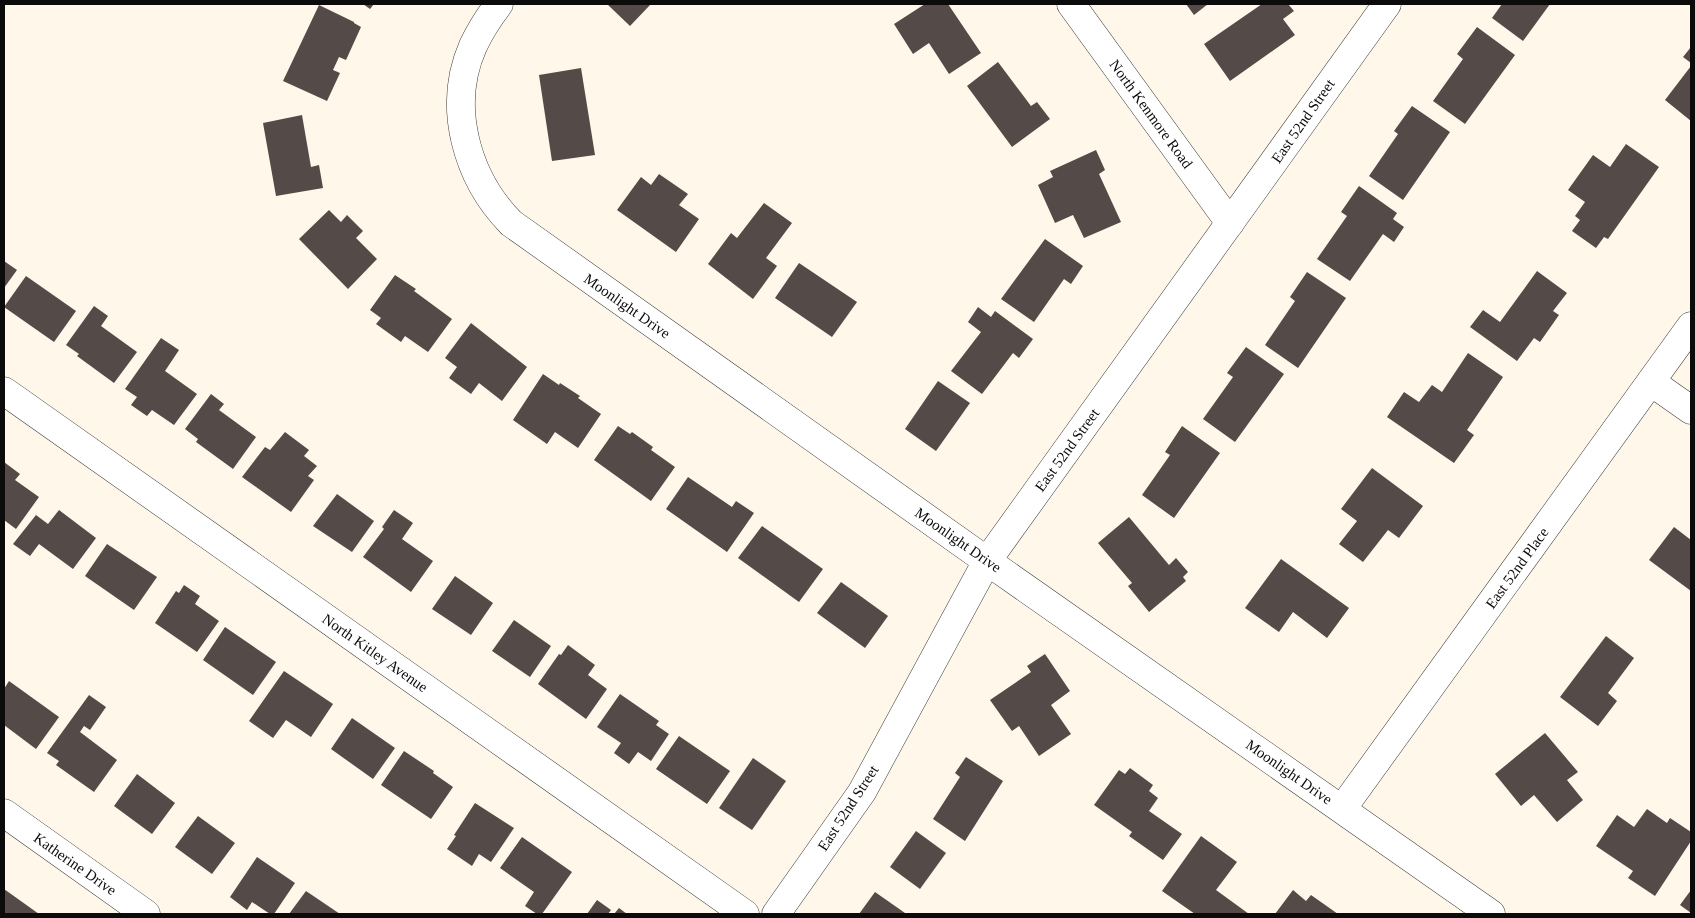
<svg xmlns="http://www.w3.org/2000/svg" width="1695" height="918" font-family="Georgia,serif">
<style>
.building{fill:#544a47}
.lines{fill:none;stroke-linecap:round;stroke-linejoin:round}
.minor-casing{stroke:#3e3e3e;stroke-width:29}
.minor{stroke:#fff;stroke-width:28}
.labels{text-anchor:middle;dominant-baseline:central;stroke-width:5;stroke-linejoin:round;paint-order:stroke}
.street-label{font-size:15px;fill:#0b0b0b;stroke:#fff}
</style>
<rect width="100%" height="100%" fill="#fff7e9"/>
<g class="building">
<polygon points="363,4 374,4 370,9"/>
<polygon points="607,4 651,4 630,26"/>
<polygon points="925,4 948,4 981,53 949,74 929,43 913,54 894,24"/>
<polygon points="1186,4 1208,4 1194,15"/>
<polygon points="1262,4 1288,4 1294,11 1283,19 1295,35 1230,81 1204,44"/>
<polygon points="1502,4 1550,4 1523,41 1492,18"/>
<polygon points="319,5 354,22 354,23 361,27 346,60 339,57 333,70 340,73 327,101 283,81"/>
<polygon points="1477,27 1515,55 1465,124 1433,101 1463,59 1457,54"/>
<polygon points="1691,47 1691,63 1683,57"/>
<polygon points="998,62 1031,106 1037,102 1050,119 1012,147 967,86"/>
<polygon points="1691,66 1691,121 1665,100"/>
<polygon points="581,68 595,155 552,161 539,75"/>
<polygon points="1412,106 1450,132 1403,200 1369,176 1398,134 1394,131"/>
<polygon points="302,115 311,167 319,165 323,188 276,196 263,123"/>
<polygon points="1626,144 1659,167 1608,239 1604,237 1596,248 1572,231 1580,220 1575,216 1585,202 1568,190 1593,155 1610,167"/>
<polygon points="1096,150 1105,170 1099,174 1121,222 1084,238 1073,215 1055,223 1038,185 1053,177 1050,171"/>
<polygon points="659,174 688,194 679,205 699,219 676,252 617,210 641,177 651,185"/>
<polygon points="1359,186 1397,213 1393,219 1404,227 1394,242 1383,234 1350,281 1317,259 1347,216 1341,212"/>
<polygon points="764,203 792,223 766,258 777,266 753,299 708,264 731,233 737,238"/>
<polygon points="329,210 341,222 347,215 363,231 356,238 377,259 348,289 299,239"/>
<polygon points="1045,239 1083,266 1071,284 1064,279 1034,322 1001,299"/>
<polygon points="4,261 17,270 4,288"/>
<polygon points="799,263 857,302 832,337 775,298"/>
<polygon points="1537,271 1567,293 1553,311 1559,315 1540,342 1534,338 1517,361 1470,327 1483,310 1500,322"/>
<polygon points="1307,272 1346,298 1298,368 1265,345 1295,301 1290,297"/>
<polygon points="395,275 416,289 414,291 452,319 428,352 405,336 401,342 376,324 381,318 370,310"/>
<polygon points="26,276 76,311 54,342 4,307"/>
<polygon points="94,306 108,316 101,326 137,352 114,383 77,356 79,354 66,345"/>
<polygon points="978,307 991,317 995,311 1033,339 1019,358 1013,353 982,394 951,371 981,332 968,322"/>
<polygon points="471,323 527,367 502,401 479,383 471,394 449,378 457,367 445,358"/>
<polygon points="161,338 179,350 165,371 197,394 174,425 152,410 147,416 131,405 137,397 125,389"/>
<polygon points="1246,347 1284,374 1235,442 1203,419 1233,377 1227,373"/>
<polygon points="1468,353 1503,377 1467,430 1474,435 1454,463 1387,417 1404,392 1419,402 1432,385 1442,392"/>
<polygon points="543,374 559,385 560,383 580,396 578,398 601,414 578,448 555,432 547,444 513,420"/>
<polygon points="938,381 970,403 936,451 905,429"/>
<polygon points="211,394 224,404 219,410 256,437 233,469 196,442 198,439 185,429"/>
<polygon points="618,426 630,434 632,432 653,447 651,450 675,467 651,501 594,460"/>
<polygon points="1182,426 1220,453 1174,518 1142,495 1170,455 1165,452"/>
<polygon points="285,432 309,450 304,456 317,466 308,476 314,480 291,512 242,477 265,447 270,450"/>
<polygon points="4,462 20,474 15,480 39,497 16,529 4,520"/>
<polygon points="1372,468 1423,506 1399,538 1388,530 1363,562 1339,544 1357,521 1341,509"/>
<polygon points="688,477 732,507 736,501 754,513 727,552 666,509"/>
<polygon points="337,494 374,521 352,552 313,526"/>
<polygon points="59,510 96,538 73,569 39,544 30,556 13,544 36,515 48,524"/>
<polygon points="394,510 413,523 402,539 433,561 411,592 363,557 384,529 382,527"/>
<polygon points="1129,517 1169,565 1176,558 1188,572 1183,577 1186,581 1149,612 1128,586 1132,583 1098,543"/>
<polygon points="762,526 823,569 799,602 738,558"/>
<polygon points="1674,527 1691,540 1691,591 1649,560"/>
<polygon points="107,544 157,577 134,610 85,576"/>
<polygon points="1281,559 1349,608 1327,638 1293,612 1279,632 1245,608"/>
<polygon points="455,576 493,603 471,635 432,609"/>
<polygon points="841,582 888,616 865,648 817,613"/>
<polygon points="184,585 200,596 195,604 219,621 197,652 155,623 176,591 179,593"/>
<polygon points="514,620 551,646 530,677 492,651"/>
<polygon points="225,627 276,662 253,695 203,660"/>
<polygon points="1606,636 1634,658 1608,693 1617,701 1598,726 1560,697"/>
<polygon points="568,645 595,665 588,675 607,689 586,719 538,684 559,654 561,655"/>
<polygon points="1045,654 1070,691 1051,705 1071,734 1039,756 1019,726 1012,731 990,700 1031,672 1027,666"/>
<polygon points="284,671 333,704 311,737 286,720 273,738 249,721"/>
<polygon points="9,681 59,717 36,749 4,725 4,689"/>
<polygon points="620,694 659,721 656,725 669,734 651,761 638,752 629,764 614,753 621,743 597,727"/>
<polygon points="89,695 106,707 90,730 84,726 80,732 117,760 94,792 56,765 59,761 47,753"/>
<polygon points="352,718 395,748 373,779 331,749"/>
<polygon points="1545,733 1578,772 1567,780 1583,800 1557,822 1534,795 1521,806 1495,774"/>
<polygon points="679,736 730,771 707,804 656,769"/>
<polygon points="404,751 434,771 433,773 453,787 431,819 381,785"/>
<polygon points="966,757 1003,781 965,841 933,819 960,777 955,773"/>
<polygon points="753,758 786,781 752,830 719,808"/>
<polygon points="1130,768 1153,785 1149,791 1158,798 1149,811 1182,834 1163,860 1129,836 1132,832 1094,805 1119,770 1125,774"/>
<polygon points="137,774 175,803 152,834 114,806"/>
<polygon points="475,803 514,828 491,862 479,854 472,866 447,849 456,836 454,835"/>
<polygon points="1647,809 1667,823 1670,818 1691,832 1691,841 1655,896 1628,878 1633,871 1596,846 1617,815 1634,827"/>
<polygon points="198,816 235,843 212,874 175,847"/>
<polygon points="916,831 946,853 920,889 890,867"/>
<polygon points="1201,836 1237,862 1216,890 1249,914 1195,914 1162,891"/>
<polygon points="522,837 572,872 542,914 537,914 525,906 534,892 500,868"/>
<polygon points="257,857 295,883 274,914 270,914 252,902 247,910 230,897"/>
<polygon points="4,889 39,914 4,914"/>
<polygon points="1293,890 1306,901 1311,895 1338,914 1275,914"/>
<polygon points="1691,890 1691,913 1680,905"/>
<polygon points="306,891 340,914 289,914"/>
<polygon points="875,892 905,913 904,914 859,914"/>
<polygon points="597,900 611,910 608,914 587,914"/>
<polygon points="619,908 627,914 614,914"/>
</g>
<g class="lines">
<g class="minor-casing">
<g id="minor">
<path d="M499 4C489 17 480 31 473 46 446 107 467 178 511 223L987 561 1491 914"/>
<polyline points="1071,4 1230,223"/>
<polyline points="1651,382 1691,410"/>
<polyline points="4,391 745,914"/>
<polyline points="1342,809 1691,326"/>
<polyline points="4,813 146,914"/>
<polyline points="776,914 862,792 987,561 1387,4"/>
</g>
</g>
<use href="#minor" class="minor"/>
</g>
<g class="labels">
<g class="street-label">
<text transform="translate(1151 114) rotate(54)">North Kenmore Road</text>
<text transform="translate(1303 121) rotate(-55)">East 52nd Street</text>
<text transform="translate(627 306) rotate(35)">Moonlight Drive</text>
<text transform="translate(1067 450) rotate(-54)">East 52nd Street</text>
<text transform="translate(958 540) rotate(35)">Moonlight Drive</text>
<text transform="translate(1517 568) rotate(-54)">East 52nd Place</text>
<text transform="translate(375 653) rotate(35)">North Kitley Avenue</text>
<text transform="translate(1289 772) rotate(35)">Moonlight Drive</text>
<text transform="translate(848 808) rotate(-57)">East 52nd Street</text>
<text transform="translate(75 864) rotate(35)">Katherine Drive</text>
</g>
</g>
<rect width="1695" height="918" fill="none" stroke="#0b0b0b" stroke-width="10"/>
</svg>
